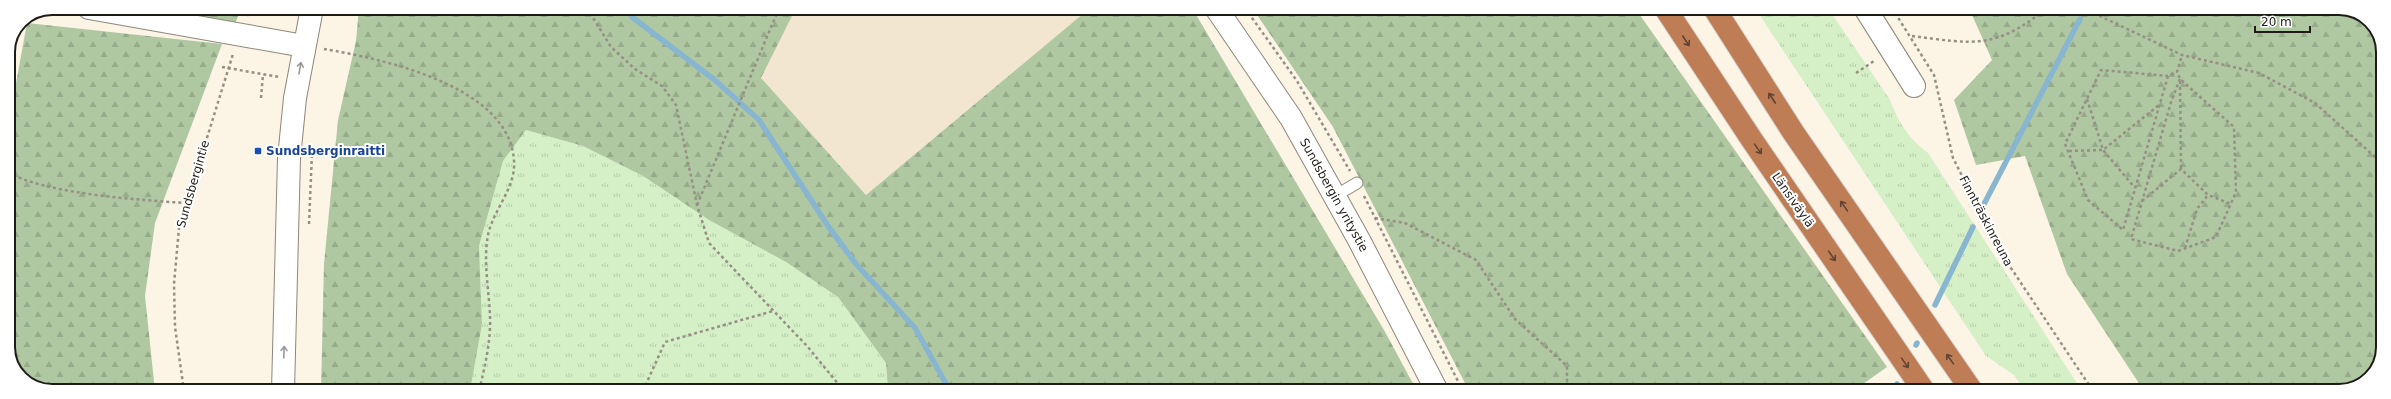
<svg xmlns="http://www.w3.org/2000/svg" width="2391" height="399" font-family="'DejaVu Sans',sans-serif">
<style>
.built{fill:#f2e6d1}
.grass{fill:url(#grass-tufts)}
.forest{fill:url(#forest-firs)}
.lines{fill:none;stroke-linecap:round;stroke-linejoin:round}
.stream{stroke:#88b5cf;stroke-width:5.5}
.service-casing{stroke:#8e877a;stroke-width:13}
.minor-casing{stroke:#8e877a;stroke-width:24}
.secondary-casing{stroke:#8e877a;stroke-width:24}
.motorway-casing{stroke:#d7d6d5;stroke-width:24}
.path{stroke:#958f85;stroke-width:2.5;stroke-dasharray:3 3;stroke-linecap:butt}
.service{stroke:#fff;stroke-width:11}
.minor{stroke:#fff;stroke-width:22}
.secondary{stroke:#fff;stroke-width:22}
.motorway{stroke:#be7d55;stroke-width:22}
.oneway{stroke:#5f4330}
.oneway2{stroke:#9a9997}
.transit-dot{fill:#1a4fb4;stroke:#fff;stroke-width:1.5}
.labels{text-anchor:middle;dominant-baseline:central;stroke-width:4;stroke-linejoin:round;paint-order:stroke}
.transit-label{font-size:12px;font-weight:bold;fill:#164399;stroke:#fff;text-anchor:start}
.street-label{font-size:12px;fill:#1f1c17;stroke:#fff}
.rim{fill:none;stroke:#1f1c17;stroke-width:2}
</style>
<defs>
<pattern id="grass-tufts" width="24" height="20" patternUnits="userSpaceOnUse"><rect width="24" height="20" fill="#d5efc7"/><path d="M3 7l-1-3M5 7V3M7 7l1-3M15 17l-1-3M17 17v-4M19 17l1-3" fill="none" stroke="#b6ccaa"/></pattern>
<pattern id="forest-firs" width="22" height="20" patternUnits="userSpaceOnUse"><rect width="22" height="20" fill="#afc8a1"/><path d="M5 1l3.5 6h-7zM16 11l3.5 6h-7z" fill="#96ab8a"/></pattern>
</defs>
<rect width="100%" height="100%" fill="#fcf4e5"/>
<polygon class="built" points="796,8 1090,8 866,195 761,78"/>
<g class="grass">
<path d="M1755 8H1828L1890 100C1899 123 1908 138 1928 153L2082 391H2025L2014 375 1986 356Z"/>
<polygon points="526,130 583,146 643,176 709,220 786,262 838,297 886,363 888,391 470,391 482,324 479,246 503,161"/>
</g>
<g class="forest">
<polygon points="160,8 241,8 234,27"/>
<polygon points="359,8 796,8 761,78 866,195 1090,8 1192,8 1384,330 1417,391 888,391 886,363 838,297 786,262 709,220 643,176 583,146 526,130 503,161 479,246 482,324 470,391 321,391 324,264 338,120 356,41"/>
<polygon points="1261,8 1635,8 1887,367 1853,391 1469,391 1333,127 1255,12"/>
<polygon points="1969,8 2345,8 2370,21 2383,46 2383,353 2368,380 2339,391 2144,391 2067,274 2025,156 1976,165 1954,100 1992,60"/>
<polygon points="27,23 222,44 155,223 145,296 155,391 46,391 21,378 8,353 8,127"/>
</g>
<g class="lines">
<g class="stream">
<polyline points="630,8 632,17 716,81 759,120 828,226 856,264 915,328 950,391"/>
<polyline points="1983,206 2080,19"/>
<polyline points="1935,305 1973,227"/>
<polyline points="1916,345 1917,343"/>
<polyline points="1893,391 1897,384"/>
</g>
<g class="service-casing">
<polyline id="service" points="1335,196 1357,183"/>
</g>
<g class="minor-casing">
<g id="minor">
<polyline points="89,8 304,46"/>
<polyline points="1216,8 1291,118 1359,240 1437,391"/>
<polyline points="1865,8 1914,86"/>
</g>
</g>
<g class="secondary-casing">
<polyline id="secondary" points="283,391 289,158 295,98 312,8"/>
</g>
<g class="motorway-casing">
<g id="motorway">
<polyline points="1665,8 1752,140 1924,391"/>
<polyline points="1714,8 1793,132 1972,391"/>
</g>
</g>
<g class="path">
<polyline points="587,8 611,47 635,69 662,86 676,105 697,205 709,243 807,346 844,391"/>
<polyline points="1245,8 1297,81 1350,171"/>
<polyline points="1892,8 1934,75 1953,158 1984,219 2007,262 2093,391"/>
<polyline points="2083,8 2182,55 2259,73 2315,103 2383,164"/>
<polyline points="247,16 251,8"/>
<path d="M1912 36C1974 44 1995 50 2047 8"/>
<path d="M324 49C383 59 510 86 514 161 516 188 493 210 488 235 483 261 489 290 490 316 491 341 485 366 479 391"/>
<polyline points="222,67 279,77"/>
<polyline points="1856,73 1874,61"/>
<polyline points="2168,76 2123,230 2088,200 2065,144 2101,70 2168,76 2177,72"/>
<polyline points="2180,79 2172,99 2131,239 2178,251 2216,237 2236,192 2234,127 2180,79 2177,72 2182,55"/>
<polyline points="2180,81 2181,169"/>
<polyline points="261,98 263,74"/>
<polyline points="2087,99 2103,150 2135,188"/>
<polyline points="2069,151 2103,150 2159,105"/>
<path d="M8 172C44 194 141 200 185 203"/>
<polyline points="1364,196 1463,391"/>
<polyline points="2142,201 2181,169 2208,195 2231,204"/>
<polyline points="697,205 779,8"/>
<polyline points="1375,218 1405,223 1476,260 1515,319 1567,366 1567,391"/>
<polyline points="309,224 312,153"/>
<polyline points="2185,248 2197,209 2208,195"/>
<polyline points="184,391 175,327 174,284 179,228 233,54"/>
<polyline points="643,391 665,342 773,311"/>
</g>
<use href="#service" class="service"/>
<use href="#minor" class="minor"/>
<use href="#secondary" class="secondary"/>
<use href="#motorway" class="motorway"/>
</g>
<defs><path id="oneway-shaft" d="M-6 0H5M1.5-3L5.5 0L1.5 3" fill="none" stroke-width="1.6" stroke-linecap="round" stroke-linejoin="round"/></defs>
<g class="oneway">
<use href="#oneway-shaft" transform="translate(1686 41) rotate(57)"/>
<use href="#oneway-shaft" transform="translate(1772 98) rotate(-123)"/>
<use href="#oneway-shaft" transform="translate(1758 149) rotate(55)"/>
<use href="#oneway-shaft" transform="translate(1844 206) rotate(-125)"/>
<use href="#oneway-shaft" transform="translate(1832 256) rotate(55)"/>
<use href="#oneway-shaft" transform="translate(1950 359) rotate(-125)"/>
<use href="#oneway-shaft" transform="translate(1905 363) rotate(55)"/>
</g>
<g class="oneway2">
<use href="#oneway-shaft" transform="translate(300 68) rotate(-80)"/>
<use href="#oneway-shaft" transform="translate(284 352) rotate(-88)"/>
</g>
<rect class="transit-dot" x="254" y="147" width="8" height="8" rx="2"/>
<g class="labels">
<g class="transit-label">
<text x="266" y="151">Sundsberginraitti</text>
</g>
<g class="street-label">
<text transform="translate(193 184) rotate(-74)">Sundsbergintie</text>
<text transform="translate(1334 195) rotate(61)">Sundsbergin yritystie</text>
<text transform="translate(1793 200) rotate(55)">Länsiväylä</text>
<text transform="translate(1986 221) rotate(62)">Finnträskinreuna</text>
</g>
</g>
<path d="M0 0H2391V399H0ZM52 15H2339A37 37 0 0 1 2376 52V347A37 37 0 0 1 2339 384H52A37 37 0 0 1 15 347V52A37 37 0 0 1 52 15Z" fill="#fff" fill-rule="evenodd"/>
<path class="rim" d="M52 15H2339A37 37 0 0 1 2376 52V347A37 37 0 0 1 2339 384H52A37 37 0 0 1 15 347V52A37 37 0 0 1 52 15Z"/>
<path d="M2255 26v6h55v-6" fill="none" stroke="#1f1c17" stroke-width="2"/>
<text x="2261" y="26" font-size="12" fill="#1f1c17" stroke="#ffffff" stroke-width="3" paint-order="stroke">20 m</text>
</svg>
